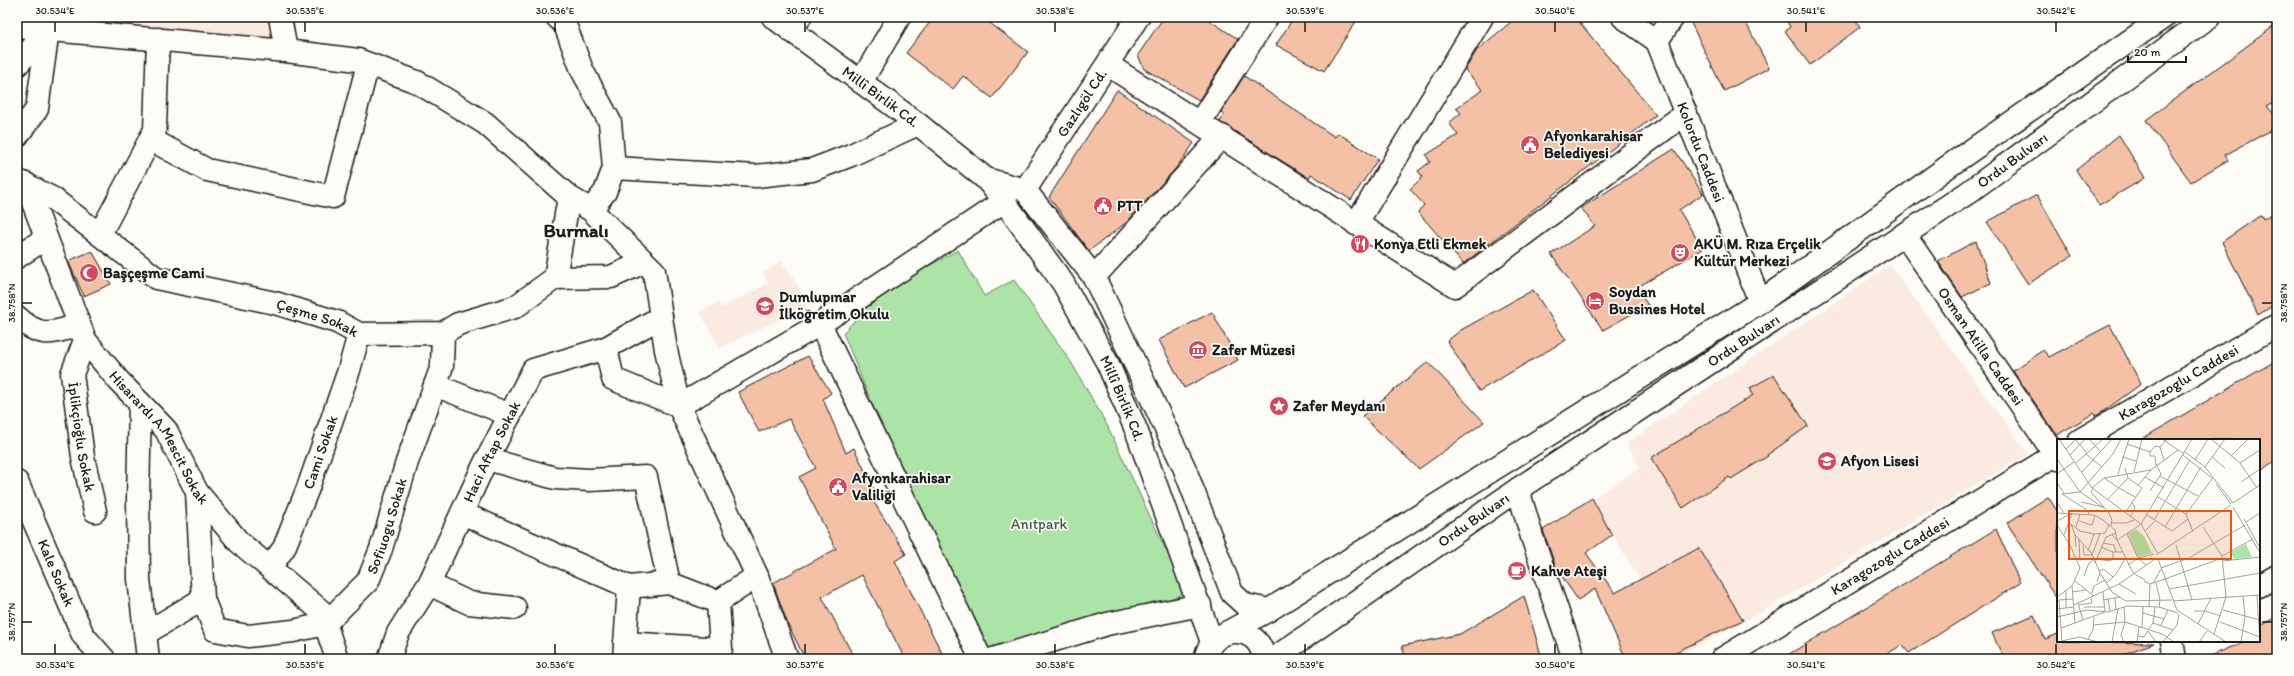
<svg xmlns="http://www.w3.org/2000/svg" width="2294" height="676" font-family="Itim,sans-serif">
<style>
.built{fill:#faeadf}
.green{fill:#ace4a8;stroke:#648062}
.building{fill:#f4c1a6;stroke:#1c1c1c}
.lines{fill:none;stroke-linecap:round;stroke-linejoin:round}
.minor-casing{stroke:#1c1c1c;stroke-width:25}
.major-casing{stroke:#1c1c1c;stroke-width:25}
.minor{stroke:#fdfcf7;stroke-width:22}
.major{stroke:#fdfcf7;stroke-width:22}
.ticks{fill:none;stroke:#1c1c1c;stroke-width:1.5}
.labels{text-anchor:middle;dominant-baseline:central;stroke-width:3.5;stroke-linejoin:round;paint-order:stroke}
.street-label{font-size:15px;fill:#1c1c1c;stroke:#fdfcf7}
.poi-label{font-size:15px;font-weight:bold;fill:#1c1c1c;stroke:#fdfcf7;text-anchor:start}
.park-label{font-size:15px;fill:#475846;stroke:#fdfcf7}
.district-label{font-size:19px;font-weight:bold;fill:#1c1c1c;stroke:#fdfcf7}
.inset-road{fill:none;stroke:#a3a29f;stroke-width:1}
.view{fill:#e8590c;fill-opacity:0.15;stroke:#e8590c;stroke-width:2}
.inset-edge{fill:none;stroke:#1c1c1c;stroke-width:2}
.neatline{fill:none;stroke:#1c1c1c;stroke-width:1.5}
.ticks-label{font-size:10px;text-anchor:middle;fill:#1c1c1c}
</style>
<rect width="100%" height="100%" fill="#fdfcf7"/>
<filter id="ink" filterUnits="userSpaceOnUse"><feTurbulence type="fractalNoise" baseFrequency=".025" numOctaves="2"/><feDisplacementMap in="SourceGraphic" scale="8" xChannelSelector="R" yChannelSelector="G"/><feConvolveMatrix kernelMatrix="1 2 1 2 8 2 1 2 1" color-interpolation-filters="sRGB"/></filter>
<g filter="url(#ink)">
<g class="built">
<polygon points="17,17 271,17 286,51"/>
<polygon points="781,261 811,304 720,348 700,312 718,303 721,308 768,283 763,273"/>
<polygon points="1890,265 2028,454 1759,613 1673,659 1626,659 1640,580 1592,499 1640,468 1627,443"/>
</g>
<polygon class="green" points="958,250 984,296 1014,280 1071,362 1107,425 1181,582 1183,594 1153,605 986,653 906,486 843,333 882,291"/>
<g class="building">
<polygon points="934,17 982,17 1028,52 992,98 963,76 953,89 906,53"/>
<polygon points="1164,17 1204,17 1238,39 1199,100 1144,69 1138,55"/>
<polygon points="1294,17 1359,17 1324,71 1276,45"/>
<polygon points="1517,17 1575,17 1656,115 1463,264 1418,212 1424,205 1410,189 1423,177 1418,171 1430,162 1426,155 1458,135 1449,123 1461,113 1456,108 1483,90 1465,70 1477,50"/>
<polygon points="1698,17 1743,17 1769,68 1724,91 1690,21"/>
<polygon points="1785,17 1854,17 1860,27 1810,65 1785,31 1790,27"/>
<polygon points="2277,24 2277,100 2267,106 2277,118 2277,127 2225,155 2228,160 2191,182 2146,120"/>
<polygon points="1244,76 1335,137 1338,133 1378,159 1351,200 1311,174 1309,178 1220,122 1224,115 1221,113"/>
<polygon points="1117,90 1194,143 1176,168 1127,222 1089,251 1049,197"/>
<polygon points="2119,135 2145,178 2099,205 2076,170"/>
<polygon points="1674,149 1703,194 1679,210 1703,249 1636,288 1648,305 1603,330 1551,254 1595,226 1581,208"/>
<polygon points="2037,195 2072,256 2028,284 1987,222"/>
<polygon points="2277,211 2277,303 2258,315 2222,242 2261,215 2263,219"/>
<polygon points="1976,241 1991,283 1962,297 1938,261"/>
<polygon points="92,251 111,284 84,296 68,261"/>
<polygon points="1533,290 1566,340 1479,391 1447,341 1461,330"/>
<polygon points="1212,312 1238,360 1184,388 1159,340"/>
<polygon points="2110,325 2141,384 2101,413 2096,416 2094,413 2057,435 2013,371 2043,350 2049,357"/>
<polygon points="808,356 831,393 823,399 846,453 854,448 877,496 872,499 906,554 895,561 945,659 905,659 862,575 822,597 855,659 805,659 787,622 773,583 836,549 799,477 816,468 789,419 759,432 738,392"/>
<polygon points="2277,360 2277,459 2259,472 2259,440 2140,440"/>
<polygon points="1428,362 1484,422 1419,469 1362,416"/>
<polygon points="1774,375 1808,426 1767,455 1768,456 1731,479 1729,477 1683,508 1651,458 1753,395 1750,388"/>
<polygon points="2048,497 2058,512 2058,601 2007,523"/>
<polygon points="1592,498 1612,535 1586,553 1615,593 1699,548 1743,620 1661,659 1626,659 1595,589 1578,600 1556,568 1543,530"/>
<polygon points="1996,529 2020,583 1909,653 1902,645 1878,659 1781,659"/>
<polygon points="1524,596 1542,659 1406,659 1402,646 1460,634"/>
<polygon points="2034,615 2045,639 2058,634 2058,641 2154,643 2110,659 2004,659 1992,633"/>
<polygon points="2277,618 2277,659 2203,659 2246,641 2259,641 2259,625"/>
</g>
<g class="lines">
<g class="minor-casing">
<g id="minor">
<polyline points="280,17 286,51"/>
<polyline points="557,17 565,25 582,70 610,122 614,168 605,192 591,210"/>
<path id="s1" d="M1623 17 1657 41 1760 302"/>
<polyline points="17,27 286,51 358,60 417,82 485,123 569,197 591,210 654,271 666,350 679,406 757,576 787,659"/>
<polyline points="791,31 800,17"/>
<polyline points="1657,41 1673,17"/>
<polyline points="17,65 48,30"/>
<polyline points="1108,65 1455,286 1686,113"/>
<polyline points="861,82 899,17"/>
<polyline points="1200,122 1267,17"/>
<polyline points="17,136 37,109 48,30"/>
<polyline points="150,139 207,170 333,197 368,64"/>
<polyline points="614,168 756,176 812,170 851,155 918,124"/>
<path id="s2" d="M17 180 52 198 156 278 275 303 337 322 359 334 443 333 458 324 515 307 555 278 569 197"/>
<path id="s3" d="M26 184 85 340 119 381 166 430 197 492 239 542 321 611 337 659"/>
<path id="s4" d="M1025 190 1138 17"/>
<polyline points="1356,224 1482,17"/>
<polyline points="100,234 155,130 158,39"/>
<path id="s5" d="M1904 234 2058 459"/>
<polyline points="17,257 46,238"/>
<polyline points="1094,277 1222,136"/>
<polyline points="555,278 611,277 644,262"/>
<path d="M17 317C41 339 51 333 79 325"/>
<polyline points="820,324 981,659"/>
<path id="s6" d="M85 340 72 374 83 457 95 511"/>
<polyline points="606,348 613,379 679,406 820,324 1004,201"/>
<polyline points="435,385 510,415"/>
<polyline points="140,403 138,499 139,579 148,659"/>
<path id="s7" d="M2080 440 2277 325"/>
<polyline points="487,459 555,478 589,480 646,477 669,583"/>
<path id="s8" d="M17 482 83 635 104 659"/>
<polyline points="1518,489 1532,537 1574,659"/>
<path id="s9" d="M197 492 203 599 215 630 248 636 293 631 325 624 368 581 381 549 407 462 442 366 443 333"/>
<polyline points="462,513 629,587 669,583 718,602 757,576"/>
<path id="s10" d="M270 567 284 548 308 488 349 370 359 334"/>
<polyline points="429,584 469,603 515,608"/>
<polyline points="2259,586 2277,576"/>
<polyline points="146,633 203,599"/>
<polyline points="2172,641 2175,659"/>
<polyline points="625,643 721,649 718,602"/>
<path id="s11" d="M389 659 398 633 429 584 483 467 533 370 606 348 661 317"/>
<polyline points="624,659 629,587"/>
<polyline points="993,659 1107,624 1200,605"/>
<path id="s12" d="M1722 659 2058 453"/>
</g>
</g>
<g class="major-casing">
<g id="major">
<path id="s13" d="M773 17 918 124 986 179 1004 201 1063 283 1108 364 1137 432 1212 642"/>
<polyline points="986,179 1025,190 1094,277 1184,467 1232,593 1245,605 1269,610"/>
<polyline points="1226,633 1269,610 1760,302 1953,163 2164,17"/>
<path d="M1205 659C1213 620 1263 626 1263 659"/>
<path id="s14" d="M1273 659 1518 489 1966 194 2209 17"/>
</g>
</g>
<use href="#minor" class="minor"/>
<use href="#major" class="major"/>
</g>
</g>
<path class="ticks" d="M55 22V32M305 22V32M555 22V32M805 22V32M1055 22V32M1305 22V32M1555 22V32M1806 22V32M2056 22V32M22 303H32M2262 303H2272M22 622H32M2262 622H2272M55 644V654M305 644V654M555 644V654M805 644V654M1055 644V654M1305 644V654M1555 644V654M1806 644V654M2056 644V654"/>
<defs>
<g id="civic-disc" transform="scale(1)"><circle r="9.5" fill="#d1495b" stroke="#fdfcf7"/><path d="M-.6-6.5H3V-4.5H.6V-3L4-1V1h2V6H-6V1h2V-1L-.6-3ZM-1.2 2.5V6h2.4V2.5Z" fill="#fff"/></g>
<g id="restaurant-disc" transform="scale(1)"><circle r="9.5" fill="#d1495b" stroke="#fdfcf7"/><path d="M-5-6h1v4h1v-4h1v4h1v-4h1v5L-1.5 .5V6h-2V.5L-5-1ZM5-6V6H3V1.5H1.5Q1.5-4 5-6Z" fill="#fff"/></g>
<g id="theatre-disc" transform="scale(1)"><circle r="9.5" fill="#d1495b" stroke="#fdfcf7"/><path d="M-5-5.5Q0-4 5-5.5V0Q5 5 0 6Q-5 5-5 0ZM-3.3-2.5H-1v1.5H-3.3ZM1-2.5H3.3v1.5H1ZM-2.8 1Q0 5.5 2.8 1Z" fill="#fff"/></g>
<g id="mosque-disc" transform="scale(1)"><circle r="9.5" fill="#d1495b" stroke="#fdfcf7"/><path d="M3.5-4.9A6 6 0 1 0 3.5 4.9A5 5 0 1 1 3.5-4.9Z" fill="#fff"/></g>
<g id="hotel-disc" transform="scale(1)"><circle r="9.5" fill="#d1495b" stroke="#fdfcf7"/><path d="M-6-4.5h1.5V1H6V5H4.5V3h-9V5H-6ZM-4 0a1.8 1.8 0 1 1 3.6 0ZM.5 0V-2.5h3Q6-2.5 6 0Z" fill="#fff"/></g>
<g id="school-disc" transform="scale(1)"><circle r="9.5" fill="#d1495b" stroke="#fdfcf7"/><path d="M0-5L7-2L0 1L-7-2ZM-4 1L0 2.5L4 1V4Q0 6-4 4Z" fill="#fff"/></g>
<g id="museum-disc" transform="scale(1)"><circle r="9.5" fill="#d1495b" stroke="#fdfcf7"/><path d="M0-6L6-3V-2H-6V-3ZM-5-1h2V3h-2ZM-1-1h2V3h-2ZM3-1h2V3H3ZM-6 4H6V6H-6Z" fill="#fff"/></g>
<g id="sight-disc" transform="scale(1)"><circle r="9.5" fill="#d1495b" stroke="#fdfcf7"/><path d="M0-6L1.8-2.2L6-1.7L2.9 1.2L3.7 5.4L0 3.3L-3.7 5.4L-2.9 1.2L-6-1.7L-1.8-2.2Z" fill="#fff"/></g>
<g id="cafe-disc" transform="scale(1)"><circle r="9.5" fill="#d1495b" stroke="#fdfcf7"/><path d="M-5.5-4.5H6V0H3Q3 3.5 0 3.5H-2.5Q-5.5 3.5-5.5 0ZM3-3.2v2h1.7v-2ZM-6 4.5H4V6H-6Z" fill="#fff"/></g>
</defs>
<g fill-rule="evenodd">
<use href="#civic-disc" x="1530" y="145"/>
<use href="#civic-disc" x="1103" y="206"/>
<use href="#restaurant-disc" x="1360" y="244"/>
<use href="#theatre-disc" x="1680" y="253"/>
<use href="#mosque-disc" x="89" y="273"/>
<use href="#hotel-disc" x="1595" y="301"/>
<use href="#school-disc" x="765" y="306"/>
<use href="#museum-disc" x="1198" y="350"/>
<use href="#sight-disc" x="1279" y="406"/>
<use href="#school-disc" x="1827" y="461"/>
<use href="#civic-disc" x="838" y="487"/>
<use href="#cafe-disc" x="1517" y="571"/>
</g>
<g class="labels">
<g class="street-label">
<text stroke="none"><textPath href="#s13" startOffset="134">Millî Birlik Cd.</textPath></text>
<text stroke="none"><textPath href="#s4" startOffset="104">Gazlıgöl Cd.</textPath></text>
<text stroke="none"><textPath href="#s1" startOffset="161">Kolordu Caddesi</textPath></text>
<text stroke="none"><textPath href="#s14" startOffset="892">Ordu Bulvarı</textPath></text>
<text stroke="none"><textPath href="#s2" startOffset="337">Çeşme Sokak</textPath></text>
<text stroke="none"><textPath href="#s14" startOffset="568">Ordu Bulvarı</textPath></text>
<text stroke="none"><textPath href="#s5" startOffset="136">Osman Atilla Caddesi</textPath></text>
<text stroke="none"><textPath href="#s7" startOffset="114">Karagozoglu Caddesi</textPath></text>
<text stroke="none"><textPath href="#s13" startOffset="527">Millî Birlik Cd.</textPath></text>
<text stroke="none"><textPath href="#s6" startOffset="100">İplikçioğlu Sokak</textPath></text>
<text stroke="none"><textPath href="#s3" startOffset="290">Hisarardı A.Mescit Sokak</textPath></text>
<text stroke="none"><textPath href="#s11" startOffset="232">Haci Aftap Sokak</textPath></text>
<text stroke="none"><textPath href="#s10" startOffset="126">Cami Sokak</textPath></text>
<text stroke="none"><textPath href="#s14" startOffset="244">Ordu Bulvarı</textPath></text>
<text stroke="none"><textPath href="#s9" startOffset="371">Sofiuogu Sokak</textPath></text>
<text stroke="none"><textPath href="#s12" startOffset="197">Karagozoglu Caddesi</textPath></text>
<text stroke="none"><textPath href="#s8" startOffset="99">Kale Sokak</textPath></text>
</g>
<g class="poi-label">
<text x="1544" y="136">Afyonkarahisar<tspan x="1544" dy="17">Belediyesi</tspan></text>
<text x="1117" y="206">PTT</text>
<text x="1374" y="244">Konya Etli Ekmek</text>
<text x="1694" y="244">AKÜ M. Rıza Erçelik<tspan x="1694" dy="17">Kültür Merkezi</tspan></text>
<text x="103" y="273">Başçeşme Cami</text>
<text x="1609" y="292">Soydan<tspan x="1609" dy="17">Bussines Hotel</tspan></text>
<text x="779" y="297">Dumlupınar<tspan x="779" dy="17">İlköğretim Okulu</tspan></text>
<text x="1212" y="350">Zafer Müzesi</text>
<text x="1293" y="406">Zafer Meydanı</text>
<text x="1841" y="461">Afyon Lisesi</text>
<text x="852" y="478">Afyonkarahisar<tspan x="852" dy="17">Valiliği</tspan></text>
<text x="1531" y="571">Kahve Ateşi</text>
</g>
<g class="park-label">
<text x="1039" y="524">Anıtpark</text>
</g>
<g class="district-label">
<text x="576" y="230">Burmalı</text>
</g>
</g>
<g transform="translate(2057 439)">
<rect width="203" height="203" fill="#fdfcf7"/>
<path d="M79 90 87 97 95 114 81 118 71 95ZM189 105 195 118 177 120 174 113Z" fill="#ace4a8"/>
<path class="inset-road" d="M2 0 35 49 84 85 101 115M18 0 30 14M32 0 44 13M105 0 127 15M154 0 183 24 200 49M70 5 93 13 98 7 103 8 110 0M103 8 107 21M9 10 19 0M93 13V17H98L99 26M128 13 148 28 176 64M29 15 45 28M13 16 28 0M126 16 156 40M174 17 191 0M65 18 79 22M155 18 168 29M0 20 23 53 47 69M138 21 151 0M19 24 46 0M183 24 203 11M148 28 168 0M68 29 71 39 85 49 68 74M25 33 55 0M77 33 85 0M0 35 17 23M61 35 72 0M103 37 141 57M88 38 107 49M47 39 62 49M184 43 203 30M0 44 7 54M159 45 174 65M81 46 94 31M35 49 47 39 94 31 121 11M62 49 78 58M36 50 34 53 52 74 55 81 54 87M93 52 104 35 99 25M101 58 129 75 136 93M50 61 71 39M0 63 7 74M24 63 46 68M176 64 203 46M176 68 203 114M0 74 37 76 46 81 58 91 60 101 76 134 88 141M32 75 30 71 5 55 23 53 56 15 64 0M129 75 155 40M90 76 115 92 131 80M73 78 78 69 75 63M187 80 203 109M97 81 133 21M0 82 15 74M22 82 35 86 38 76M189 83 203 74M12 84 23 92 37 95 48 94 52 86M55 84H69L77 81M14 85 18 96 35 115 43 134 40 143M84 85 135 0M0 86 13 106 23 129 15 147 0 158M19 88 23 75M108 88 144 28M146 88 165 117 169 158M89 91 98 82M70 95 81 119 89 126M7 96 15 74M18 96 19 108M55 96 60 101 83 86M22 100 23 122M46 104 57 106 59 113M119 106 135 161M26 107 27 116H35L43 95M44 108 56 113H65M31 112 37 95M99 116 174 66M165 117 196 100M39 120 53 122 56 120V113M101 120 120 171 169 203M166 122 203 118M38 124 49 98 59 94M71 126 81 119 97 115M104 129 132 119 188 86M42 132 46 130 56 138M43 134 55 153 69 162 115 161M27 137 32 124 37 121M108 140 165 119M18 142 37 157M87 142 93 145 108 140M50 144 59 135 68 120M96 144 104 130M99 144 103 161 102 168M62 145 79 155M15 147 18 184M112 150 203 134M9 152V169M15 153 29 151M35 154 37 147 48 141M200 156 203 203M58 159 59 171M51 160 53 172M46 161 63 158M116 162 203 156M21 164 26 181M17 166 62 145 98 120M22 166 35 164 34 159M27 168H47M67 168 68 183 64 196 67 203M92 168 93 145M0 170 17 168M166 171 203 181M137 172H148L164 177M86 174 107 180M0 178 30 171 51 173 70 167 102 168 121 174M163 183 203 198M96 184 116 191M141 185 154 159M36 186 68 183 105 195 117 203M104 186 111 171M85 188 86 168M4 189 48 173 46 153M91 191 96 184 98 168M91 192 99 203M157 195 169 158M81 197 87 198 91 192M31 200 36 191 37 178M5 202 22 198 41 203M5 203 2 161 16 160M55 203 61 170M80 203 82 188M106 203 120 186 122 175M142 203 150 192M184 203 188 177 186 157"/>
<path class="view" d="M12 72H174V120H12Z"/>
<rect width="203" height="203" class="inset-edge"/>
</g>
<rect width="2294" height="676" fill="none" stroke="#fdfcf7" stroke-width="44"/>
<path d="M2128 56v6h58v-6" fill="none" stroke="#1c1c1c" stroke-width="2"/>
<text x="2134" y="56" font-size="12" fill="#1c1c1c" stroke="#fdfcf7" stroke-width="3" paint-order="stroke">20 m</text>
<rect x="22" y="22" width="2250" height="632" class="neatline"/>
<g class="ticks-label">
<text x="55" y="14">30.534°E</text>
<text x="305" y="14">30.535°E</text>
<text x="555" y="14">30.536°E</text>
<text x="805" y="14">30.537°E</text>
<text x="1055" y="14">30.538°E</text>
<text x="1305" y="14">30.539°E</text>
<text x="1555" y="14">30.540°E</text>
<text x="1806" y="14">30.541°E</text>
<text x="2056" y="14">30.542°E</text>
<text transform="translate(11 303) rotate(-90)" y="4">38.758°N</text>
<text transform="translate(2283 303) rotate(-90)" y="4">38.758°N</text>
<text transform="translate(11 622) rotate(-90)" y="4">38.757°N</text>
<text transform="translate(2283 622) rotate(-90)" y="4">38.757°N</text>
<text x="55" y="668">30.534°E</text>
<text x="305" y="668">30.535°E</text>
<text x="555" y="668">30.536°E</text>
<text x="805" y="668">30.537°E</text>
<text x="1055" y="668">30.538°E</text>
<text x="1305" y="668">30.539°E</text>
<text x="1555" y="668">30.540°E</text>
<text x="1806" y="668">30.541°E</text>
<text x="2056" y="668">30.542°E</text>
</g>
</svg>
